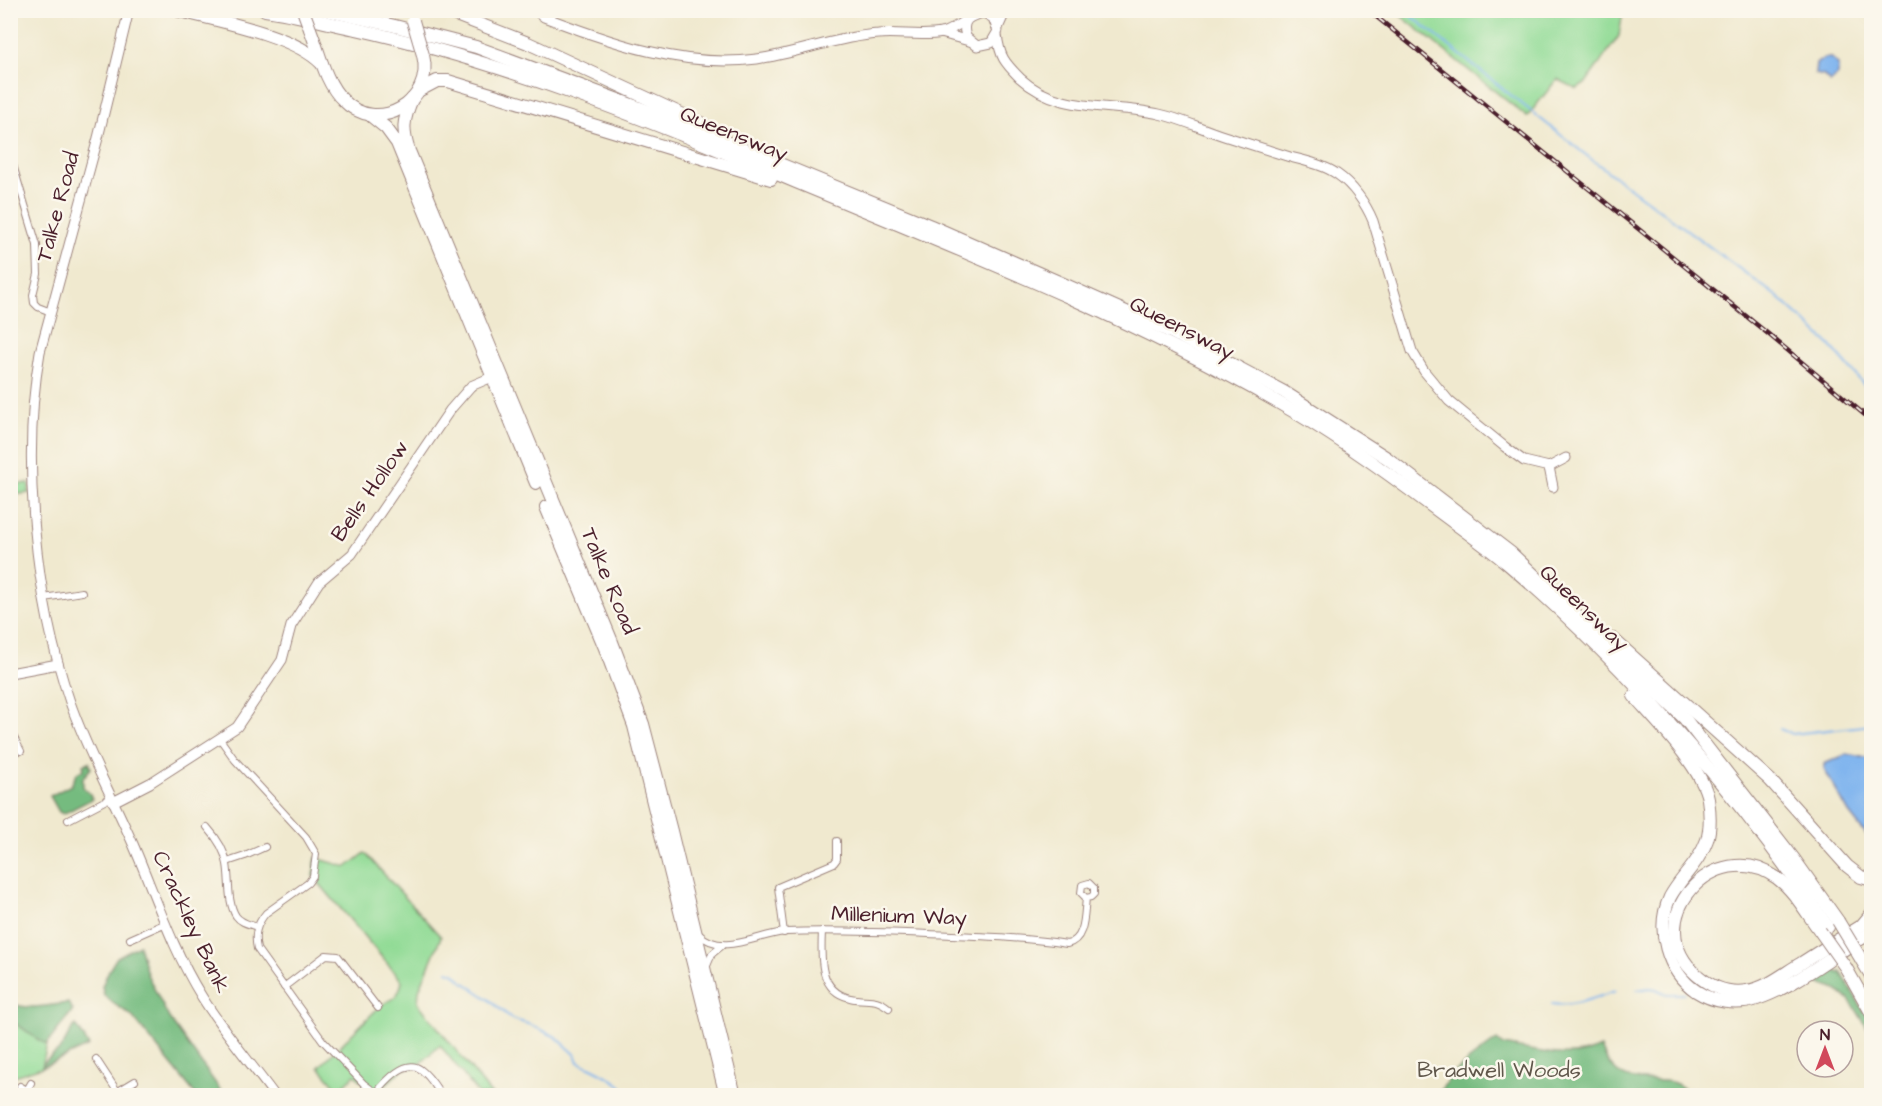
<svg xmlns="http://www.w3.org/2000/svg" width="1882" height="1106" font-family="'Architects Daughter',sans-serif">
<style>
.green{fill:#92db96;stroke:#6e7d60;stroke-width:1.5}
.forest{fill:#75bb7f;stroke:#606d55;stroke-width:1.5}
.water{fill:#81b5ee;stroke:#666a8c;stroke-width:1.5}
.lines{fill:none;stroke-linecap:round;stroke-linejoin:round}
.stream{stroke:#81b5ee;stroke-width:2}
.street-casing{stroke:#9d847d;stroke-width:8}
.secondary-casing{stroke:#9d847d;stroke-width:11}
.highway-casing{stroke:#9d847d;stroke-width:14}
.street{stroke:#fff;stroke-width:6}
.secondary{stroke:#fff;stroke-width:9}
.highway{stroke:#fff;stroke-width:12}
.rail-casing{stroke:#4a1f2b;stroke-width:4.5}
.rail{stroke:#fbf7ec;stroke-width:2;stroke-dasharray:7;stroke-linecap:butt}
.highway-bridge-casing{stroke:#9d847d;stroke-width:14;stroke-linecap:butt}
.highway-bridge{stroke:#fff;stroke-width:12}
.labels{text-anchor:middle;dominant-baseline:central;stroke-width:5;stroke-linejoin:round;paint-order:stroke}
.street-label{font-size:22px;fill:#4a1f2b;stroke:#fbf7ec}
.park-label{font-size:22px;fill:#60574b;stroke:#fbf7ec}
</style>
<rect width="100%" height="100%" fill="#fbf7ec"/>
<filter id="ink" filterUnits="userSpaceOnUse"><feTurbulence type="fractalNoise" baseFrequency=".0167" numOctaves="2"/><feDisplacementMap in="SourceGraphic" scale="12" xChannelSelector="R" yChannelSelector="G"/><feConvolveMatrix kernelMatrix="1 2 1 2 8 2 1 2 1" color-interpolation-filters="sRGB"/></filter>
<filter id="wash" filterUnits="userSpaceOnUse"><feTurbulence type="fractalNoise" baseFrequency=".008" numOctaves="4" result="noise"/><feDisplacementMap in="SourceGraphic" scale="24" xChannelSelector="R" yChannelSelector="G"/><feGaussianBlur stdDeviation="1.35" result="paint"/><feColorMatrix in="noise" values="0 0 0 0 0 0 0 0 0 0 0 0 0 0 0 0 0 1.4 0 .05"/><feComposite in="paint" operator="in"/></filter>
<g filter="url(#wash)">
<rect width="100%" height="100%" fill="#f0e9cf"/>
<g class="green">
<polygon points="1395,11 1623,11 1619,36 1585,84 1577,89 1557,79 1527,117"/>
<polygon points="29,483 29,493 11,495 10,485"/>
<path d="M365 853 441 937 419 990 418 1003 492 1095H479L440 1045 417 1067 403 1069 376 1093 355 1075 339 1090 319 1067 378 1008C391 997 398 1001 402 981L313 876 316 858 347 867Z"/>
<path d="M10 1022C25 1026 33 1039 47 1044L42 1067 11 1077Z"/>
</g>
<g class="forest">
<polygon points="89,762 91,768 83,778 83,787 90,794 92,799 63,814 59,812 50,796 71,785 77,773 84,769 83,765"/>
<polygon points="139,945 147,974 169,1018 224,1095 196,1095 131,1015 114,1004 104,995 102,986 109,970 117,957"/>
<path d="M1829 961 1838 973 1841 972 1871 1023V1034C1861 1019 1853 999 1836 990 1825 985 1815 984 1805 976Z"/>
<path d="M11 1003C27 1011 50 1005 68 1003L73 1010 47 1044C33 1040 25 1026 11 1022Z"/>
<path d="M76 1025 89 1046 42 1067C45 1058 53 1056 59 1050 67 1043 67 1032 76 1025Z"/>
<path d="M1497 1040 1503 1045C1535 1050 1571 1062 1601 1047 1623 1106 1668 1061 1689 1095H1438C1452 1070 1474 1056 1497 1040Z"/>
</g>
<g class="water">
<polygon points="1824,58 1831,58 1838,65 1838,75 1830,82 1824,76 1815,74 1816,64"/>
<polygon points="1847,754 1871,759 1871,841 1849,813 1824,769 1824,764"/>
</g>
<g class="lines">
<g class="stream">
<polyline points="1404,10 1591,159 1779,298 1829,344 1872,394"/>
<polyline points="1780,729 1792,734 1872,725"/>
<path d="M448 971 454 973 462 981 487 998 512 1019 531 1025 556 1037 575 1054 578 1062C593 1068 607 1075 619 1084 623 1087 625 1092 629 1096"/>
<polyline points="1637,990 1650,988 1656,989 1667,994 1685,994"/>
<path d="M1552 1004C1573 1007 1595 998 1615 991"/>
</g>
</g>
</g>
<g filter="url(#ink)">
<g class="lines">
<g class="street-casing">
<g id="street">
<polyline points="10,155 37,245 38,274 33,295 34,303 38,307 51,312"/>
<polyline points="44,598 82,592"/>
<polyline points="10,730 21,751"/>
<path d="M220 739 235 760 306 837 316 854 313 876 308 883 266 913C256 925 254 935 257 949L323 1041 364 1084 380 1096"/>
<polyline points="10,802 10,809"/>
<polyline points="68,820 112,797"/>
<path d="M207 827C216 837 225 851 227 864 230 880 227 902 236 916 241 923 249 924 257 927"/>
<polyline points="227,862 245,856 265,847"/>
<path d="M822 931C821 956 818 991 850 998 866 1002 875 996 889 1008"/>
<polyline points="784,933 778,887 834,863 837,859 837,841"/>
<path d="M699 934C722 957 758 934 786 932 834 930 882 932 929 934 976 936 1021 937 1067 944 1086 940 1084 914 1086 898L1081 893 1082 885 1089 883 1094 888V894L1091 897 1086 898"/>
<polyline points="130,939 166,923"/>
<polyline points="706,968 712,954 723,945"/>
<polyline points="284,987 326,955 338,956 378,1008"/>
<polyline points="96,1059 117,1091"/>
<polyline points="20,1086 27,1090 31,1083"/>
<polyline points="27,1090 35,1096"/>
<path d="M376 1093C384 1083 405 1058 420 1069 429 1075 436 1087 442 1096"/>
<polyline points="110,1096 135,1081"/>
</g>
</g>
<g class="secondary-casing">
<g id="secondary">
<path d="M129 10 98 138 40 352C21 459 35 600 70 702 87 751 112 796 133 844 155 895 172 949 202 997 223 1031 251 1063 275 1096"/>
<path d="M535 10 544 17C611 42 683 69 757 59 798 53 837 37 878 34 898 32 923 37 942 33 952 30 961 23 970 17"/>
<path d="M984 13 993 18 998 31 991 43 977 46 966 37C959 14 977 16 992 10"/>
<polyline points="998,28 1006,10"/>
<polyline points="941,33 969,41"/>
<path d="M997 35C1000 57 1004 62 1020 78 1059 114 1111 103 1159 114 1182 119 1202 129 1224 136 1246 143 1268 150 1290 157 1306 161 1324 165 1337 174 1353 185 1366 204 1373 221L1412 351 1424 371 1449 401 1505 447 1524 461 1549 467 1566 458"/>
<polyline points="1549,467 1553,487"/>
<polyline points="10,673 58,664"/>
<polyline points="113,802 150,783 237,727 282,660 291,626 319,582 352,554 450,410 471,386 492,377"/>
</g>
</g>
<g class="highway-casing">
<g id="highway">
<path d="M176 10C215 20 295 35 322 64"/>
<path d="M265 10C296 14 326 23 356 29 508 63 654 122 796 182 960 250 1126 315 1279 403 1334 434 1384 470 1434 508 1458 526 1484 544 1508 564 1629 667 1739 795 1828 927"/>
<polyline points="325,10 395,26 476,47 675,121 931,226 1061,283 1171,332 1284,392 1387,458 1511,553 1685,719 1794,859 1838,921"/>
<polyline points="443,10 528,43 703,124"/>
<path d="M310 29C319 51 325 83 343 100 377 136 435 102 423 55"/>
<polyline points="420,90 437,81 448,81 771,179"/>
<path d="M412 99C403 120 402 130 409 151L612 642 643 724 671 831 735 1096"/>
<polyline points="370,115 386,128 397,143 536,483"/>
<polyline points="546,507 605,648 634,726 726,1096"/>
<polyline points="1613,639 1770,780 1847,866 1861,877 1872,880"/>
<path d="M1634 696C1656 721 1702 767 1708 799 1710 812 1711 827 1707 840 1699 863 1681 877 1670 897 1655 929 1667 971 1696 991 1713 1002 1737 1006 1757 999 1787 989 1814 969 1840 952 1850 946 1860 938 1872 933"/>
<path d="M1820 931C1807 914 1795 891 1777 878 1715 833 1636 922 1697 975 1711 987 1728 994 1747 991 1767 988 1783 974 1800 964 1820 951 1841 938 1862 925L1872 913"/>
<polyline points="1861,959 1872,977"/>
<polyline points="1846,968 1872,1014"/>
</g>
</g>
<use href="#street" class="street"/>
<use href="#secondary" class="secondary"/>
<use href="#highway" class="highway"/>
<g class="rail-casing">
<polyline id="rail" points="1368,10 1767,333 1872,421"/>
</g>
<use href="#rail" class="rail"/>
<g class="highway-bridge-casing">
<g id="highway-bridge">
<polyline points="303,10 310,29"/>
<polyline points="413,21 423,55"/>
<polyline points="1838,921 1861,959"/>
<polyline points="1820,931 1846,968"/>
</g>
</g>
<use href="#highway-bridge" class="highway-bridge"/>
</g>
</g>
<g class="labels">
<g class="street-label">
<text transform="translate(734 134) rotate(22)">Queensway</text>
<text transform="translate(58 207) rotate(-75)">Talke Road</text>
<text transform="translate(1182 328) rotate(27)">Queensway</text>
<text transform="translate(370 491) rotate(-55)">Bells Hollow</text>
<text transform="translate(609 581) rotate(67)">Talke Road</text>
<text transform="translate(1584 608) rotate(44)">Queensway</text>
<text transform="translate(899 916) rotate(2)">Millenium Way</text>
<text transform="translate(191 922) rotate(65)">Crackley Bank</text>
</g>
<g class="park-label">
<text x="1499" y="1070">Bradwell Woods</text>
</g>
</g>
<rect width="1882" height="1106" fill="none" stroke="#fbf7ec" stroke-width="36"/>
<g transform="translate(1825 1049)"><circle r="28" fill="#fbf7ec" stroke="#b4a19f" stroke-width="1.5"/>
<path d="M0-4.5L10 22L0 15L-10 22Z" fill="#d1495b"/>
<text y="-9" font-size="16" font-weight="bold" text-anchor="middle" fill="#4a1f2b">N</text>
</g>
</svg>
